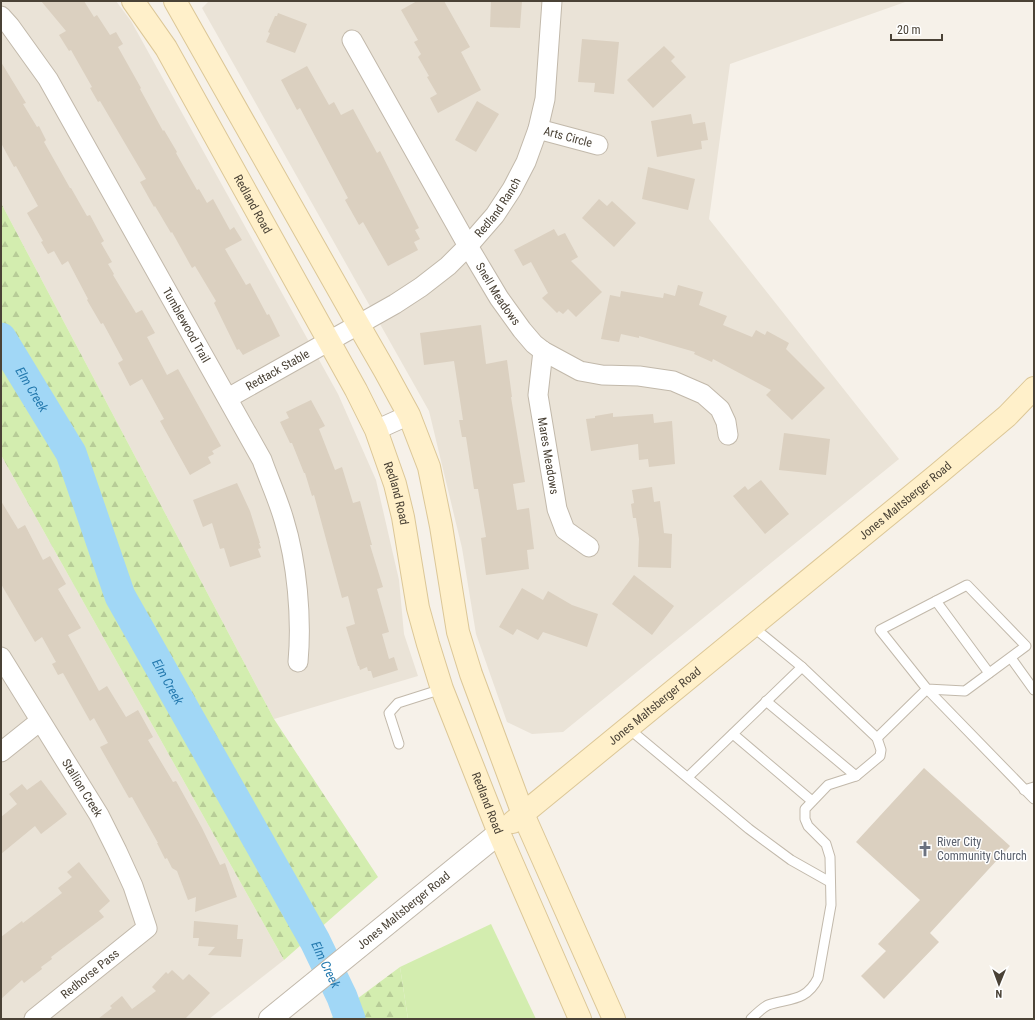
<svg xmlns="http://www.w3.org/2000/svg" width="1035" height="1020" font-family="'Roboto Condensed',sans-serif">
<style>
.residential{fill:#eae3d7}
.green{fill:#d3edaf}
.forest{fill:url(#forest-firs)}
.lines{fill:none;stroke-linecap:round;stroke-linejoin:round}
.river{stroke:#a1d7f6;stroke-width:31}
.building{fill:#dbd0c0}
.service-casing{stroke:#c2b9ab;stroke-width:11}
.minor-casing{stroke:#c2b9ab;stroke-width:21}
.tertiary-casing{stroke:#c2b9ab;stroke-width:24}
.secondary-casing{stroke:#dcc797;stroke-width:24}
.service{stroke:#fff;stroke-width:9}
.minor{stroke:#fff;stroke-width:19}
.tertiary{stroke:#fff;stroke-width:22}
.secondary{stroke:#fff0ca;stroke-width:22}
.labels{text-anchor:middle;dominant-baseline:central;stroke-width:3;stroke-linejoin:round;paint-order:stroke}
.street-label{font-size:12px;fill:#4a4236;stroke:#fff}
.worship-label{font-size:12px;fill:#5b616d;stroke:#fff;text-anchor:start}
.water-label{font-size:13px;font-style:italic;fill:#2479ae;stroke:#fff}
</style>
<defs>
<pattern id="forest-firs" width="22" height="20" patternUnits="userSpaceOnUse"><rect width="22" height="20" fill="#d3edaf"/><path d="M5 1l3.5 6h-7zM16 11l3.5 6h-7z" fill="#b7cc97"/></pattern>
</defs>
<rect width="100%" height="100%" fill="#f6f1e9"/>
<g class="residential">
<polygon points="1,1 116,1 131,21 338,394 376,480 399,580 404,634 418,676 274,719 1,203"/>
<polygon points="209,1 908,1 730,64 709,219 899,459 563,732 532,734 507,722 476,634 462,548 429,411 202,8"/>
<polygon points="1,455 284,960 209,1019 1,1019"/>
</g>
<polygon class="green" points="491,924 536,1019 408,1019 400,967"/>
<g class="forest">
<polygon points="1,203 274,719 378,877 284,960 1,455"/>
<polygon points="400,967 408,1019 330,1019"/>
</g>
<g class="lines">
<path class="river" id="s1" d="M1 338 71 453 120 596 315 941 342 997 350 1019"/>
</g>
<g class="building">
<polygon points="41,1 84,1 94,17 97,15 110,35 116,32 123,44 118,47 141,88 140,89 163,131 164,130 177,152 176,153 197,190 199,189 207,203 213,199 230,230 234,227 242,240 225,249 246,285 250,283 267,315 269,314 280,336 243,355 239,349 237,350 214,303 216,301 195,266 192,268 172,232 171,233 155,206 154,207 140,182 146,179 100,101 98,102 90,88 92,87 71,50 69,51 59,35 66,31"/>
<polygon points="417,1 444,1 470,47 461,52 481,90 438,113 430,98 437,94 427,77 429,76 418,57 421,54 414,42 418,40 401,10"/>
<polygon points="491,1 522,1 520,28 490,27"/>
<polygon points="278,13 307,24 295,53 266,42 270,33 268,32 275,16 277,16"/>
<polygon points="582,39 619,42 614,94 594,92 595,83 578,82"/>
<polygon points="664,46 675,57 671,61 686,77 653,108 627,80"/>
<polygon points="1,62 26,103 23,104 37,127 39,126 46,140 44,142 70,188 71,188 87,216 90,215 104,241 101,243 112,262 108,264 114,274 113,275 136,313 142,310 155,333 147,337 167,375 178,369 221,446 212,451 214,454 208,457 211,463 190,475 160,421 164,419 142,379 130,386 118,363 123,360 103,323 101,324 87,300 88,299 68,261 62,265 54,251 48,254 41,242 43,241 27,213 38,206 16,166 14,167 1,143"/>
<polygon points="307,66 329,105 334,102 341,115 353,109 377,153 380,151 419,228 415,230 420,239 414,242 418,250 388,266 363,222 359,225 345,200 348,198 300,108 297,110 281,80"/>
<polygon points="477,101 499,114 476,152 455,140"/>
<polygon points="691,114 693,124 705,122 708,140 701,141 702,149 657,157 651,121"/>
<polygon points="648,167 695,179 688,210 642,199"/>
<polygon points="599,199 607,206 612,201 636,223 614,247 582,218"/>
<polygon points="554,229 558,236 565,233 578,257 571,261 602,292 576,317 568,309 563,314 559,311 557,313 542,298 548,293 531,262 523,266 514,250"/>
<polygon points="678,285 703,292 699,305 727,316 723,325 752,337 756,330 765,335 767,331 789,343 786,349 825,388 792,420 766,395 771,390 713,359 712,362 694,354 695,352 639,336 639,338 621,334 619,342 601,339 610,295 620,297 621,291 663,298 664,293 675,296"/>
<polygon points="481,325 486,364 507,360 512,397 511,397 525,482 513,484 517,510 529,508 534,549 527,550 529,569 486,575 481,538 486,537 478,489 474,489 466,437 462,437 459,420 463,420 454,361 424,365 420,333"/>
<polygon points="311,400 325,426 319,429 335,470 342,467 353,503 360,501 372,545 370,545 383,587 377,589 389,632 382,634 389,659 394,657 398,670 373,678 371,671 368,671 367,667 360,670 359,666 358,666 346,627 355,624 348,596 342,598 314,495 312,496 305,473 304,473 292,443 290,443 280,422 289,418 286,412"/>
<polygon points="613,413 613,417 653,414 654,423 672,421 675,464 649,467 648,459 639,460 638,444 591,451 586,419 595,418 595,416"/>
<polygon points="784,433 830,439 826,475 779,470"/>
<polygon points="761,480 789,514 765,534 733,496 745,486 748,490"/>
<polygon points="237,483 250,511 260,543 259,543 261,548 258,549 261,557 230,567 224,548 220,549 212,523 203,527 193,500"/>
<polygon points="652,487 654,502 660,501 664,533 672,534 671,568 638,567 639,539 636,518 633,518 631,504 634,503 632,490"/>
<polygon points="1,501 18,529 25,525 43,560 50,556 66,584 58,589 81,628 68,635 99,691 107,686 126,717 138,710 153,737 148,740 173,782 176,781 202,828 220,865 225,863 237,897 195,912 196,897 188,900 177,871 172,868 167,858 165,859 157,843 158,843 132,797 129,798 100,747 108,743 94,718 90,721 63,673 58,675 52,664 56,662 42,637 35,642 1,584"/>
<polygon points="634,575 674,606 652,635 612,604"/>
<polygon points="522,588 543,600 548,591 572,605 598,614 587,647 543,632 538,640 517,629 513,635 499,627"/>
<polygon points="924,768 1010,846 930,933 939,942 884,999 861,976 886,951 878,944 920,900 856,842"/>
<polygon points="41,780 67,814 41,834 35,826 1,854 1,817 17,804 9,794 22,784 27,790"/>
<polygon points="79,862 110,901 99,911 104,917 51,957 52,959 41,967 42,969 24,983 22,980 1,999 1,937 22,921 23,923 62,893 58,888 72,877 67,872"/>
<polygon points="194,921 238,925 237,939 243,939 241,957 208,955 215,947 198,946 199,938 193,938"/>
<polygon points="172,970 183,980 189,974 210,993 185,1019 98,1019 112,1008 110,1006 122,996 132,1009 156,991 152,987 166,972 168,974"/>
</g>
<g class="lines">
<g class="service-casing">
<g id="service">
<polyline points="936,601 989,673"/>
<polyline points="1011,658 1034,690"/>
<polyline points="927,689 1034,799"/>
<polyline points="766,701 856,776"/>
<polyline points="628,728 749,829 791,860 830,882"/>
<polyline points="733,734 812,801"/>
<polyline points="877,738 927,689 880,630 967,585 1026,646 965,691 927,689"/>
<polyline points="399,744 389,713 398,703 442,689"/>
<polyline points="688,777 802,667"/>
<polyline points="1024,790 1034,787"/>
<path d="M751 1019C756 1014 762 1008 768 1005 789 998 806 1002 818 978L831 905 830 857 826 844 808 826 805 819V809L828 785 856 776 880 756 881 750 877 738 802 667 752 626"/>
</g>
</g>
<g class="minor-casing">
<g id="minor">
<path id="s2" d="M1 16 10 26 48 79 262 460C269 480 278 499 284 520 297 562 302 618 298 662"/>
<path id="s3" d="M352 40 468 246 499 298 522 330 534 344 543 351 580 371 602 375 639 376 673 381 703 394 720 409 726 422 728 435"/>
<path id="s4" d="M538 129 598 145"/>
<path id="s5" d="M543 351 538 395 557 509 565 530 589 547"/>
<path id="s6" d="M228 398 395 304 421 287 448 266 468 246 495 215 512 189 526 162 538 129 545 99 552 1"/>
<polyline points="376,430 409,415"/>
<path id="s7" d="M1 657 99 815 117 851 133 886 147 928 34 1019"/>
<polyline points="1,752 40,721"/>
</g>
</g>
<g class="tertiary-casing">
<g id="tertiary">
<path id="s8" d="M270 1019 499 833"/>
</g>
</g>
<g class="secondary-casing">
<g id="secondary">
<path id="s9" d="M133 1 166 48 356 390 376 430 395 484 403 517 418 608 428 644 442 689 499 833 580 1019"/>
<polyline points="175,1 358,324 385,371 409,415 429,467 441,526 458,632 471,674 523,814 614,1019"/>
<path id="s10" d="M513 822 938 474 1007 416 1034 388"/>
</g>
</g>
<use href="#service" class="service"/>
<use href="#minor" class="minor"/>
<use href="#tertiary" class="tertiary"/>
<use href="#secondary" class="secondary"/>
</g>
<defs>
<g id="church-bare" transform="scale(1.2)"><path d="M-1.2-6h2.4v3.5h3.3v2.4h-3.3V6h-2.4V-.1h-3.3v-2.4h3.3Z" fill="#6b7280" stroke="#fff" stroke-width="2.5" paint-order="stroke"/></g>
</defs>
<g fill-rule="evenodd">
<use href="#church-bare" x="925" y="849"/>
</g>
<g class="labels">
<g class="street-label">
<text stroke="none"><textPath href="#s4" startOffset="31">Arts Circle</textPath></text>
<text stroke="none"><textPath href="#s9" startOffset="236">Redland Road</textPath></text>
<text stroke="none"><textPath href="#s6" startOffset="334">Redland Ranch</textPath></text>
<text stroke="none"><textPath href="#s3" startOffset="293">Snell Meadows</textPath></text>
<text stroke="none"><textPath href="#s2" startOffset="361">Tumblewood Trail</textPath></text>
<text stroke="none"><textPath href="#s6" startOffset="57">Redtack Stable</textPath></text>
<text stroke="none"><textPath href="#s5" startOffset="106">Mares Meadows</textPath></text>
<text stroke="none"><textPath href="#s9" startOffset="560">Redland Road</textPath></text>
<text stroke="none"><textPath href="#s10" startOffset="507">Jones Maltsberger Road</textPath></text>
<text stroke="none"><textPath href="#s10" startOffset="183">Jones Maltsberger Road</textPath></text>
<text stroke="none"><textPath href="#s7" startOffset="154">Stallion Creek</textPath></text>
<text stroke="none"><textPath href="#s9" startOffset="884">Redland Road</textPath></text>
<text stroke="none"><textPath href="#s8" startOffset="172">Jones Maltsberger Road</textPath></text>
<text transform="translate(90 974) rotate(-39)">Redhorse Pass</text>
</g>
<g class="worship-label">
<text x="937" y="842">River City<tspan x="937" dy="14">Community Church</tspan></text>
</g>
<g class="water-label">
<text stroke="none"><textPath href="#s1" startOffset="60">Elm Creek</textPath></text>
<text stroke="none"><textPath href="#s1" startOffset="384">Elm Creek</textPath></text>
<text stroke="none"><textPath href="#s1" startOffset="708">Elm Creek</textPath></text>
</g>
</g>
<rect width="1035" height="1020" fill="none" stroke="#4a4236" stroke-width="4"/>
<g transform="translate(999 984) rotate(181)" stroke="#ffffff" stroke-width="3" paint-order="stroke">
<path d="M0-3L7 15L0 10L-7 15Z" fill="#4a4236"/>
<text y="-6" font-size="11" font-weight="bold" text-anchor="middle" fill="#4a4236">N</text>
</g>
<path d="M891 34v6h51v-6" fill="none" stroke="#4a4236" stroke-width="2"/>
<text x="897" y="34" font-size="12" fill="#4a4236" stroke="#ffffff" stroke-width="3" paint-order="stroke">20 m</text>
</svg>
